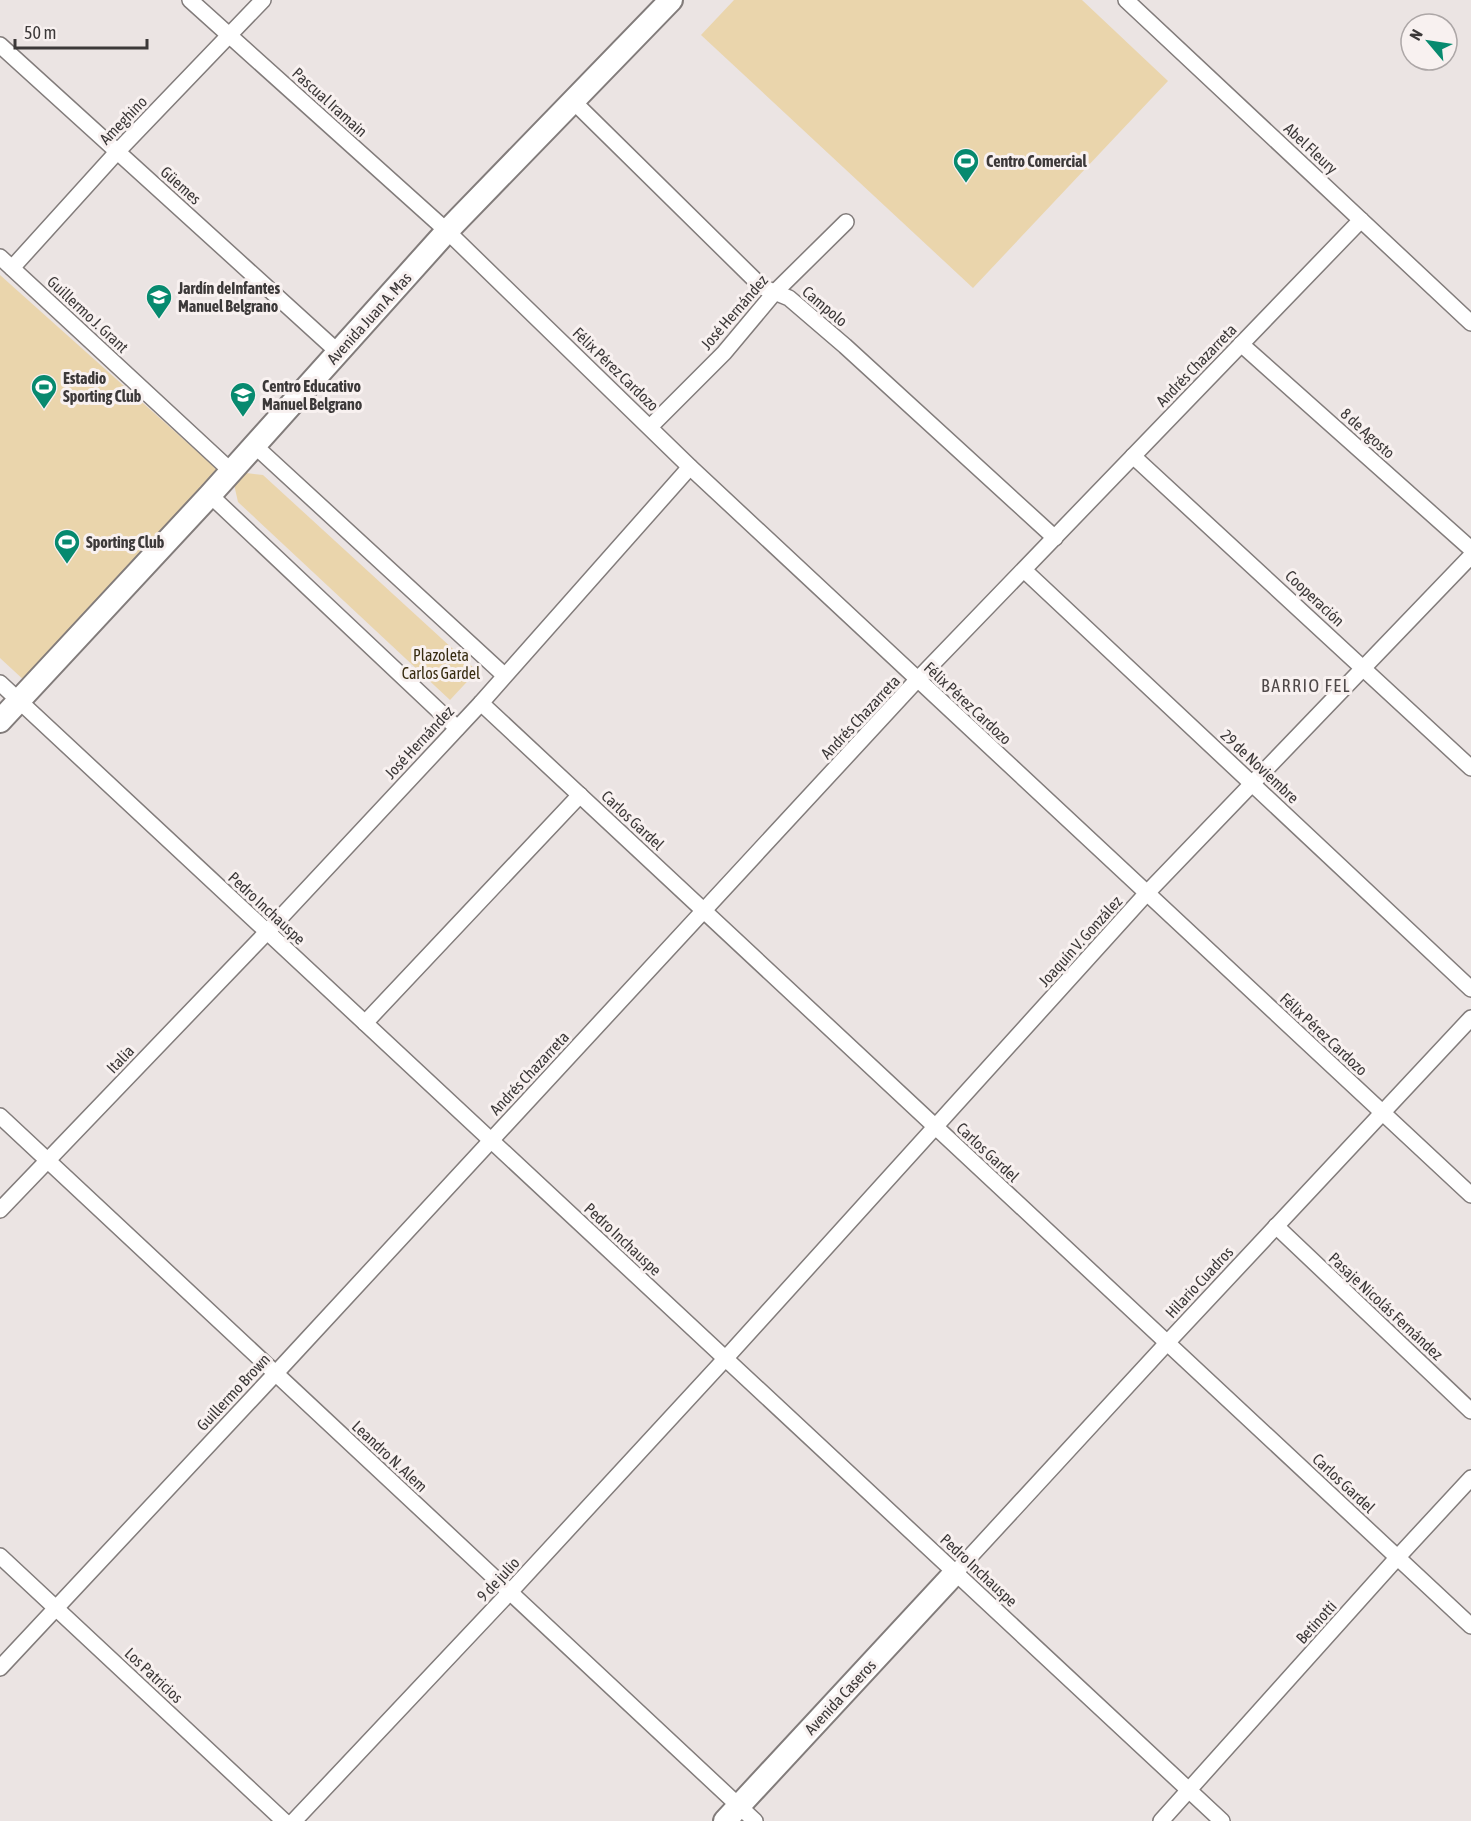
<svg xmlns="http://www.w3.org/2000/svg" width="1471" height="1821" font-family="'Asap Condensed',sans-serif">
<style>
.green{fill:#ead5ac}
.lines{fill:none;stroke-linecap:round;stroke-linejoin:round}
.minor-casing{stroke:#827c7b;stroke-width:18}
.secondary-casing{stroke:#827c7b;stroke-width:26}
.minor{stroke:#fff;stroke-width:15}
.secondary{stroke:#fff;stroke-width:22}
.labels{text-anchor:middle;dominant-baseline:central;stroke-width:6;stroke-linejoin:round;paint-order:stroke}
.street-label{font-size:16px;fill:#3c3939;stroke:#f8f1f0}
.poi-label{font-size:16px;font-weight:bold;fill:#3c3939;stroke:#f8f1f0;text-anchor:start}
.park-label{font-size:16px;fill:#382c10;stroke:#f8f1f0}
.neighbourhood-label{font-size:18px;letter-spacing:1.5px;fill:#4f4949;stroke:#f8f1f0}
</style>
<rect width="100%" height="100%" fill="#ebe4e3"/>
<g class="green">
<polygon points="734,0 1082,0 1168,81 973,288 701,35"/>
<polygon points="0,275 220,472 26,682 0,658"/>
<polygon points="231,471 263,475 477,671 450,700 238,502"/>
</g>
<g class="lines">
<g class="minor-casing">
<g id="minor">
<polyline points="190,0 447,231 690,467 1471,1195"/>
<polyline points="1126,0 1471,323"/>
<polyline points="0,45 338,352"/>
<polyline points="574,102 762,287 789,298 845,346 1055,538"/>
<polyline points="0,257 231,471"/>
<polyline points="12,268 117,152 263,0"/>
<polyline points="1241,344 1471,549"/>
<polyline points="650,427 724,353 775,292 846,222"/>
<polyline points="254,445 504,675"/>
<polyline points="1133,456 1471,768"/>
<polyline points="210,495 457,728"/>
<polyline points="1024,570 1471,989"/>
<polyline points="0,683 1222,1821"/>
<polyline points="481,703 1471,1626"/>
<polyline points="365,1023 580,795"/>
<polyline points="0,1116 755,1821"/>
<polyline points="0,1210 267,932 481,703 690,467"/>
<polyline points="1276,1226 1471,1411"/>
<polyline points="0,1556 284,1821"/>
<polyline points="955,1573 1167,1343 1471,1018"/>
<polyline points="0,1668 276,1373 917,680 1361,220"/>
<polyline points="294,1821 510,1592 725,1359 1146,894 1471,556"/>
<polyline points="1161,1821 1397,1558 1471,1478"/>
</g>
</g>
<g class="secondary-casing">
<g id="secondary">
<polyline points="0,721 210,495 447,231 671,0"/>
<polyline points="725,1821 955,1573"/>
</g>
</g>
<use href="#minor" class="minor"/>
<use href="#secondary" class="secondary"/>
</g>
<defs>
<g id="stadium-pin" transform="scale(1.35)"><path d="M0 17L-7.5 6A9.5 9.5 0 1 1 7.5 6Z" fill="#078a6f" stroke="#f8f1f0"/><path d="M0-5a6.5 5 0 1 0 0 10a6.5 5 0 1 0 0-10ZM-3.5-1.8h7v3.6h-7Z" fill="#fff"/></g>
<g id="school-pin" transform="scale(1.35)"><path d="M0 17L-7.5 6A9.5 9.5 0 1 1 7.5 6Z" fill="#078a6f" stroke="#f8f1f0"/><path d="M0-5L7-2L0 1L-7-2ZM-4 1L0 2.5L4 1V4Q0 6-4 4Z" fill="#fff"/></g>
</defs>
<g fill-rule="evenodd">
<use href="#stadium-pin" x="966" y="161"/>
<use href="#school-pin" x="159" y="297"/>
<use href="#stadium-pin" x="44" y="387"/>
<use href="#school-pin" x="243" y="395"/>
<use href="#stadium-pin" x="67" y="542"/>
</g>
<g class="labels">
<g class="street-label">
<text transform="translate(330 102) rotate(42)">Pascual Iramain</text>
<text transform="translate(123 120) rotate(-46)">Ameghino</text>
<text transform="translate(1311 148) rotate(43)">Abel Fleury</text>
<text transform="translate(181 185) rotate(42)">Güemes</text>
<text transform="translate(825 306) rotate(40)">Campolo</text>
<text transform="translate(734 312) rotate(-49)">José Hernández</text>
<text transform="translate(88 314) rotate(43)">Guillermo J. Grant</text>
<text transform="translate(369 318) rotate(-48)">Avenida Juan A. Mas</text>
<text transform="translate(1196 365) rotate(-46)">Andrés Chazarreta</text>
<text transform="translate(616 369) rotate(44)">Félix Pérez Cardozo</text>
<text transform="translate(1368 433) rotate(42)">8 de Agosto</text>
<text transform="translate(1315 598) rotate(43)">Cooperación</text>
<text transform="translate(968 703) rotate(43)">Félix Pérez Cardozo</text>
<text transform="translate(860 717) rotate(-47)">Andrés Chazarreta</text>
<text transform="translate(419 742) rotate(-47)">José Hernández</text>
<text transform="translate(1260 766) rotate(43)">29 de Noviembre</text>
<text transform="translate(633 820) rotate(43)">Carlos Gardel</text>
<text transform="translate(267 908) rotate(43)">Pedro Inchauspe</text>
<text transform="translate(1080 941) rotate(-48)">Joaquín V. González</text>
<text transform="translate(1324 1034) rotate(43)">Félix Pérez Cardozo</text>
<text transform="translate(120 1059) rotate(-46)">Italia</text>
<text transform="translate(529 1073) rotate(-47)">Andrés Chazarreta</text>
<text transform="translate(988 1152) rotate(43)">Carlos Gardel</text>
<text transform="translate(623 1239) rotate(43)">Pedro Inchauspe</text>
<text transform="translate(1199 1282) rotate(-47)">Hilario Cuadros</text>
<text transform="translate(1386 1306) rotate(43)">Pasaje Nicolás Fernández</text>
<text transform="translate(233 1392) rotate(-47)">Guillermo Brown</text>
<text transform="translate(390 1456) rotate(43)">Leandro N. Alem</text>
<text transform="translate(1344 1483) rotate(43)">Carlos Gardel</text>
<text transform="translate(979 1570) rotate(43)">Pedro Inchauspe</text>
<text transform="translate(498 1579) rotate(-47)">9 de julio</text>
<text transform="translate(1316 1622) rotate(-48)">Betinotti</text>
<text transform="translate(154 1675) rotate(43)">Los Patricios</text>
<text transform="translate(840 1697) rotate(-47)">Avenida Caseros</text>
</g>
<g class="poi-label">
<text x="986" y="161">Centro Comercial</text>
<text x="178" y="288">Jardín deInfantes<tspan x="178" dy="18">Manuel Belgrano</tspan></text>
<text x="63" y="378">Estadio<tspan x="63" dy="18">Sporting Club</tspan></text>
<text x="262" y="386">Centro Educativo<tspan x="262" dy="18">Manuel Belgrano</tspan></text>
<text x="86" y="542">Sporting Club</text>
</g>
<g class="park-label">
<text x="441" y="655">Plazoleta<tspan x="441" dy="18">Carlos Gardel</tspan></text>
</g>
<g class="neighbourhood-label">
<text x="1306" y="685">BARRIO FEL</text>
</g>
</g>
<g transform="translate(1429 42) rotate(299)"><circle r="28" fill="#f8f1f0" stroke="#ada7a7" stroke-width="1.5"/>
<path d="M0-4.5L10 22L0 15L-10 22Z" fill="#078a6f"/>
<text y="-9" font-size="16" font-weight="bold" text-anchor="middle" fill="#3c3939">N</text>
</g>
<path d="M15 39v9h132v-9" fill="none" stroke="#3c3939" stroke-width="3"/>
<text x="24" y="39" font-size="18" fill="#3c3939" stroke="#f8f1f0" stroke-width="4.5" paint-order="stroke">50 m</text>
</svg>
